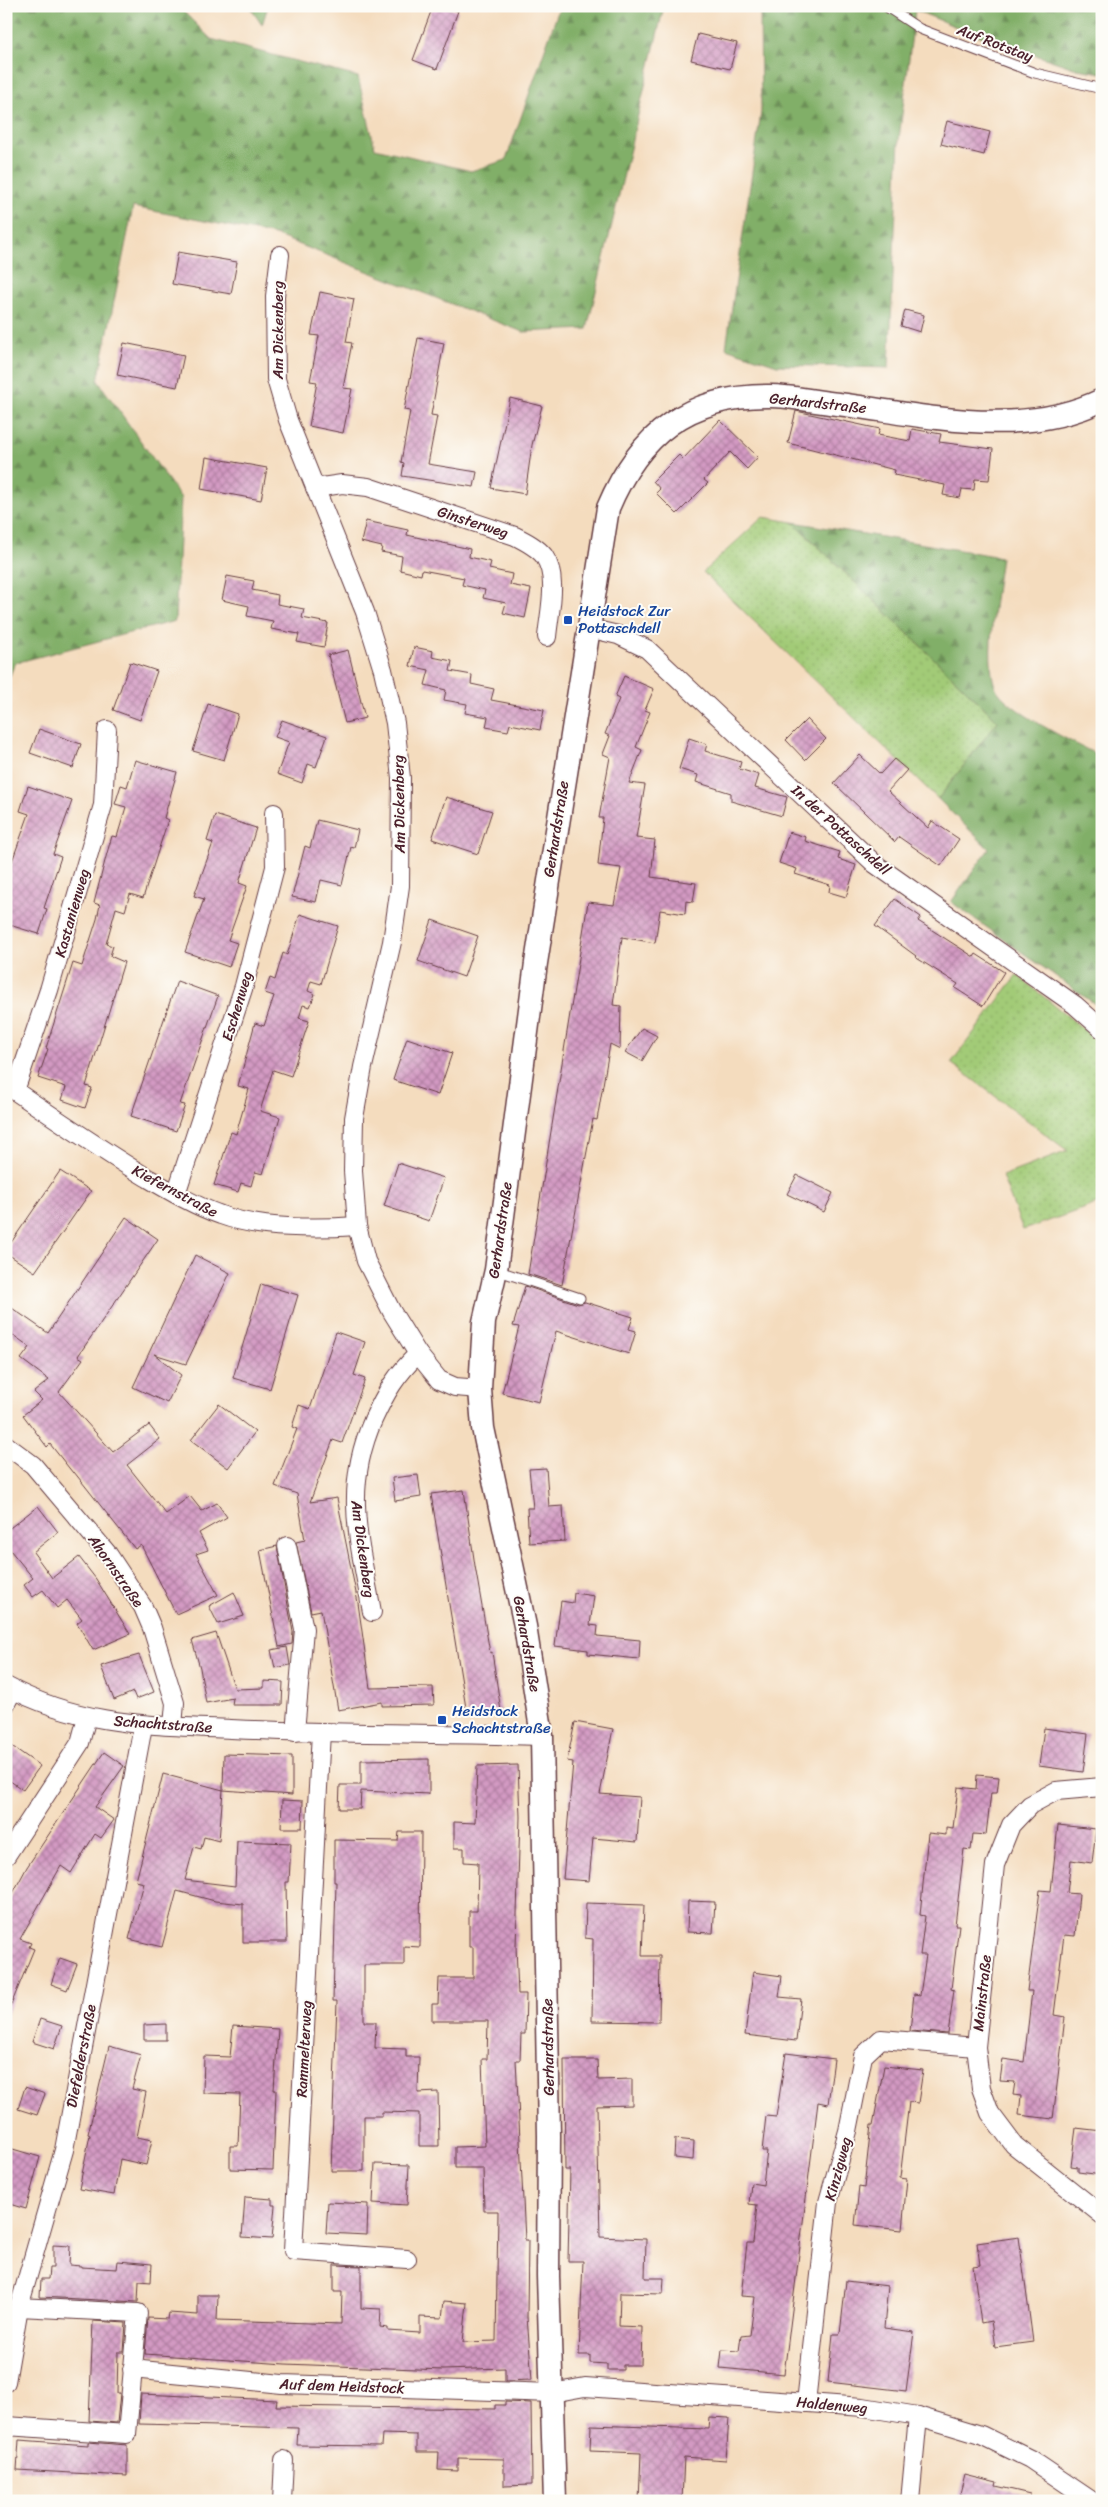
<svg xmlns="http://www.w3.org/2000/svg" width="1108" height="2507" font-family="Sriracha,sans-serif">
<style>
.grass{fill:url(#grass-dots);stroke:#767551}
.forest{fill:url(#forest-firs);stroke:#66674a}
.building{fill:url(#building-cross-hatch)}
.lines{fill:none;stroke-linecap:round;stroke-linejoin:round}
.service-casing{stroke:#643b41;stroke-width:11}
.minor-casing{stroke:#643b41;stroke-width:20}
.tertiary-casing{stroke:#643b41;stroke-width:25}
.service{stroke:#fff;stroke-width:9}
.minor{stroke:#fff;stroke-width:18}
.tertiary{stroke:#fff;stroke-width:22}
.transit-dot{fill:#1a4fb4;stroke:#fdfcf7;stroke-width:2}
.labels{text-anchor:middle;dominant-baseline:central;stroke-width:4;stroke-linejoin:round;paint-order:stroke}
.street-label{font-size:15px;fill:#4a1f2b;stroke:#fdfcf7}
.transit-label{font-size:15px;fill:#164399;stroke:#fdfcf7;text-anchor:start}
</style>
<defs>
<pattern id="grass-dots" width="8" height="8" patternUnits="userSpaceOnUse" patternTransform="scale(1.25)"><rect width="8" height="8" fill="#a2cb77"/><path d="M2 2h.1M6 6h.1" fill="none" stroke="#8dae67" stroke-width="1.8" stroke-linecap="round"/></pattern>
<pattern id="forest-firs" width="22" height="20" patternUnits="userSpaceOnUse" patternTransform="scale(1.25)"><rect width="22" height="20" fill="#81af68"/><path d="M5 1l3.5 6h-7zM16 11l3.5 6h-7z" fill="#6c8e56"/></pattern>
<pattern id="building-cross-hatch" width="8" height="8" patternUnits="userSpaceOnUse" patternTransform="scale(1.25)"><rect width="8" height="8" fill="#d39ac3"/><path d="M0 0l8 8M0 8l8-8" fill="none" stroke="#ad7d9f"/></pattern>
</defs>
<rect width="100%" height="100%" fill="#fdfcf7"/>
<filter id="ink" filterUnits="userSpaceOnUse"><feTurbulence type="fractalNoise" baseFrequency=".02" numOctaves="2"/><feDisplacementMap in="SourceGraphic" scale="10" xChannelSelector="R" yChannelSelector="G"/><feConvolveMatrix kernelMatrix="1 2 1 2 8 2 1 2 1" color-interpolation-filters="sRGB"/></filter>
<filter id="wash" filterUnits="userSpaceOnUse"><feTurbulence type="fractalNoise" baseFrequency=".0096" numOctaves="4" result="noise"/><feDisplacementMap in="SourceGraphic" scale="20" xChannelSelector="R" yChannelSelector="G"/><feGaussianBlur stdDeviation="1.12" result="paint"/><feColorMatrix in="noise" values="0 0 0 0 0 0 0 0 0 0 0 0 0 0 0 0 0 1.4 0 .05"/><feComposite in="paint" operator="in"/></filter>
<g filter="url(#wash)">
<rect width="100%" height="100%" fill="#f4dcbe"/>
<g class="grass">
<polygon points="763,517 793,522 998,721 938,799 703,572"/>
<polygon points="1017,975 1102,1044 1102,1202 1023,1230 1002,1176 1068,1151 951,1063"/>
</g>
<g class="forest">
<polygon points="6,6 178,6 211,39 358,77 375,148 471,171 506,160 560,6 664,6 587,329 523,332 275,235 133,207 98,381 181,498 175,621 15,663 6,685"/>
<polygon points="249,6 268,6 262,25"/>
<polygon points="760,6 1102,6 1102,73 1077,69 971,33 915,10 899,139 889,368 777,365 726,348 761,112"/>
<path d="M793 522 1001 557C997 590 984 657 995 686 1003 709 1078 745 1102 757V1009L951 902 989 849 938 799 998 721Z"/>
</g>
<g id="blocks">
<g class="building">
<polygon points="433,6 444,6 458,11 437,69 413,60"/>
<polygon points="698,34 737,43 730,69 691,60"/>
<polygon points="947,121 990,132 984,155 941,144"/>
<polygon points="178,252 237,262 231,294 172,284"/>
<polygon points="320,292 354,299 346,342 352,343 343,388 352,389 343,433 309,426 317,382 310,381 319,336 311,335"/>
<polygon points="905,310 924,315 920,332 901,326"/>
<polygon points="418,338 444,343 431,415 437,416 428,464 477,472 474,487 402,476 404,463 401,462 410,411 404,410"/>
<polygon points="124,343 184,355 177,387 117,375"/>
<polygon points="510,398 542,406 532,445 525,494 491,488"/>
<polygon points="796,411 880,429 878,435 910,441 912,429 941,434 939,442 993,449 989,480 975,479 974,490 962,489 960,498 943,495 945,485 894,475 895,470 788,443"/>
<polygon points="720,420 758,457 747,469 730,452 704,480 708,483 677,514 656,493 660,489 653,481 679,455 683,459"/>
<polygon points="206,457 267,468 261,500 201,489"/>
<polygon points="366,521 408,530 407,535 470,549 469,557 491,562 489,569 512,574 510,585 531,589 525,618 503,613 506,603 483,598 485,590 462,585 464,578 422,570 421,575 400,570 402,556 381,552 382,547 361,542"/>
<polygon points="227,576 254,581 252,590 278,595 277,604 304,609 302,618 328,623 324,647 297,642 299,634 271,629 273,621 247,616 249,606 222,600"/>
<polygon points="414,647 433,651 432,657 452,661 450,671 472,675 471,684 494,689 491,700 544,710 540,730 510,724 508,731 486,727 488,717 465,713 467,704 444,700 446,690 425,685 429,670 410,666"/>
<polygon points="348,650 365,718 345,723 328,655"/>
<polygon points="130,662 157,671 140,720 113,710"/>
<polygon points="624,676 654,689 645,710 650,712 636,747 642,750 629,783 645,785 636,838 655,840 651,877 696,883 693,902 686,901 685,914 660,910 655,943 622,937 613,1005 621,1006 620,1049 610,1044 597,1120 593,1119 562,1285 528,1274 588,902 614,905 621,868 598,865 603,818 599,818 610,757 603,754 610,736 605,734 619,699 615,697"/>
<polygon points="208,704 238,714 224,760 193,751"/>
<polygon points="807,719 826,739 805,760 786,740"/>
<polygon points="282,720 327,736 316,767 308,764 302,783 277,774 289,742 275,737"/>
<polygon points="39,729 81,744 73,768 30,753"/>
<polygon points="689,738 707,744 705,751 741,762 739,769 759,775 755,788 787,797 782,816 731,801 731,793 696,782 698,775 679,769"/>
<polygon points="860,755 880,774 894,759 907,770 888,791 928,828 932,821 959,839 941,866 899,837 895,842 834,783"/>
<polygon points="135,760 177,772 164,818 168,820 143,898 130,894 125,911 116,908 106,944 113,946 110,956 124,962 86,1086 92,1088 85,1108 62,1100 66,1087 38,1078 48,1049 46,1048 73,963 82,966 97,919 100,905 94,903 107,853 112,836 117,837 126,807 115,804 121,785 127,787"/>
<polygon points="28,786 72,801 53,854 61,857 44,908 47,909 39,934 6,924 6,878 29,814 20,811"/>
<polygon points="446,797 492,811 478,854 432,839"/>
<polygon points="215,815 256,828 239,883 247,886 228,940 237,943 229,967 185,952 204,899 194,896 213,843 207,841"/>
<polygon points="317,820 358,830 354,848 351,847 342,885 321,880 316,902 292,897 305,846 310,848"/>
<polygon points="789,832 806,837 805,841 840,852 838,859 856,865 846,897 829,892 830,885 795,874 797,869 779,863"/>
<polygon points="895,899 921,917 918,921 974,957 976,954 1004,972 983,1006 955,988 958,984 915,957 916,956 875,926"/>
<polygon points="300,914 338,926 321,984 311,981 308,991 315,994 310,1007 303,1005 299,1018 309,1021 291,1076 273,1070 260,1111 280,1117 263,1174 255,1172 251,1186 241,1183 238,1192 214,1185 231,1132 236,1134 249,1089 238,1086 255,1023 264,1026 274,996 265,993 270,978 275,980 283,953 287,955"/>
<polygon points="432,920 478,936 464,977 418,961"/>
<polygon points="177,981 218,996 180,1104 185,1105 176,1131 131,1116"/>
<polygon points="642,1028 657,1036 642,1061 625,1052"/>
<polygon points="407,1038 452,1053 438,1095 393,1080"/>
<polygon points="398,1163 444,1178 429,1221 384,1206"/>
<polygon points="60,1171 91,1191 35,1272 6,1253 6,1250"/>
<polygon points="797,1175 833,1193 824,1212 787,1194"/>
<polygon points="126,1217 158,1239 78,1356 83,1359 59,1392 113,1452 149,1425 160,1439 127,1465 166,1514 190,1496 202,1511 217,1503 227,1517 199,1533 208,1550 196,1554 218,1595 176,1614 141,1545 135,1549 74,1472 73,1473 50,1444 47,1447 23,1415 42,1400 34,1392 49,1380 21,1359 30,1347 6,1330 6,1304 48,1333"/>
<polygon points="195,1255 230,1273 186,1364 154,1354 181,1375 167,1403 133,1387"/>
<polygon points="261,1284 298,1295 270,1389 233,1378"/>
<polygon points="525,1286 578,1304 585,1302 633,1317 629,1329 636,1331 629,1354 556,1331 539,1402 502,1393 519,1327 513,1326"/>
<polygon points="336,1332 365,1342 354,1375 365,1379 342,1443 333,1440 310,1502 337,1498 358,1603 370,1688 433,1687 434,1705 382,1706 382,1702 338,1710 321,1610 311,1612 296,1542 305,1540 297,1494 275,1486 297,1429 292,1427 299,1405 310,1409"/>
<polygon points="219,1404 255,1432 228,1468 191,1440"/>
<polygon points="546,1468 549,1507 563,1506 565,1541 529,1543 527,1508 533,1508 529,1469"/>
<polygon points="418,1475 421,1497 395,1501 392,1478"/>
<polygon points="464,1490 475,1566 490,1653 492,1652 501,1711 467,1714 431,1494"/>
<polygon points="38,1506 58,1532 33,1552 52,1578 79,1557 96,1579 130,1634 93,1650 77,1623 82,1619 67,1600 57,1608 43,1590 33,1597 24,1585 33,1578 6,1545 6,1531"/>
<polygon points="277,1546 293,1632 292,1644 279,1647 260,1550"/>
<polygon points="234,1592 244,1616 218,1624 209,1606"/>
<polygon points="574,1593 594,1596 590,1625 598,1626 597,1636 640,1640 639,1659 588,1654 588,1650 555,1646 561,1601 573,1603"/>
<polygon points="216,1633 235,1689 264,1688 264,1681 283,1682 282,1705 232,1705 233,1698 206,1703 200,1668 192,1640"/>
<polygon points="287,1647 290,1665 275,1668 271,1650"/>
<polygon points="139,1655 154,1692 136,1699 133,1692 114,1700 101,1666"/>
<polygon points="575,1722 613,1729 600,1794 640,1797 637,1842 593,1838 589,1881 563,1879 573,1762 567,1761"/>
<polygon points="1044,1728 1088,1734 1083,1772 1039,1766"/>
<polygon points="6,1742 40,1766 23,1790 6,1778"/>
<polygon points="104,1752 124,1766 95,1807 114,1820 101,1838 95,1834 71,1873 61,1866 20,1939 31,1943 29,1947 34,1949 6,2017 6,1906 27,1867"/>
<polygon points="224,1754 292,1756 292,1795 223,1790 219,1841 204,1837 201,1849 194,1847 185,1880 235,1886 237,1841 291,1843 289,1882 286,1882 287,1942 243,1942 243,1904 215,1901 177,1891 162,1947 129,1939 144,1883 136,1881 163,1774 223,1790"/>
<polygon points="429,1759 429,1794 361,1791 360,1809 339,1809 340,1785 361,1785 361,1760"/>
<polygon points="518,1765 520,1817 516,1946 518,1994 526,1994 525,2034 521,2034 520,2060 516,2060 525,2240 528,2240 527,2317 532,2380 505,2381 505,2368 443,2370 285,2364 145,2354 148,2318 168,2319 169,2313 198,2315 198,2295 218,2295 217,2320 341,2324 342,2292 334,2292 334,2265 361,2266 361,2308 381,2309 380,2327 388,2328 388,2331 420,2333 420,2317 442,2318 444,2301 467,2303 463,2342 496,2341 498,2211 484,2211 483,2168 455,2168 455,2147 485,2146 482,2059 487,2059 488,2021 432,2021 432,2004 438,2004 439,1978 473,1978 473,1947 469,1947 469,1911 477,1911 478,1863 464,1862 464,1848 454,1848 454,1822 475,1823 477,1766"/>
<polygon points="977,1775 999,1777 997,1793 991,1793 986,1835 973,1834 971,1850 964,1849 955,1925 959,1925 951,1989 954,1990 948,2034 910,2031 914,1994 920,1995 926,1955 920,1955 925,1916 920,1915 928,1833 946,1835 946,1827 953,1828 958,1787 976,1789"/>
<polygon points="282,1800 303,1801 302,1828 281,1828"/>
<polygon points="1058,1825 1096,1829 1092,1863 1071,1860 1067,1893 1079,1894 1075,1936 1064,1935 1054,2015 1065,2017 1053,2119 1019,2115 1021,2096 1013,2095 1015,2082 1000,2081 1003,2059 1024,2062 1032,1991 1027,1991 1040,1890 1051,1891"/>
<polygon points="399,1832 421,1832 420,1947 404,1946 404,1965 364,1965 364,2022 376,2022 375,2048 406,2049 406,2057 419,2057 418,2093 438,2092 439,2146 419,2146 419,2113 382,2112 382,2116 364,2116 364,2171 331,2171 337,2001 333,2001 336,1882 334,1882 334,1840 398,1841"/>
<polygon points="688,1901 715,1902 713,1933 687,1932"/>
<polygon points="586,1903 644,1905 642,1956 660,1956 659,2022 592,2021 593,1939 585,1938"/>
<polygon points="60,1958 77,1964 67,1990 51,1984"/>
<polygon points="753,1972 782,1976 779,1997 801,1999 796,2041 745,2035"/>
<polygon points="40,2019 62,2026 54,2049 32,2042"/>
<polygon points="166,2024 166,2040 144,2040 144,2025"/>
<polygon points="233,2026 278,2029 274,2090 276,2090 273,2170 230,2169 230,2146 238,2146 240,2094 203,2093 204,2056 230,2057"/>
<polygon points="109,2046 141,2055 132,2089 146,2092 137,2137 152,2140 146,2165 120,2159 114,2195 79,2189 90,2135 88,2134"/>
<polygon points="786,2053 834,2059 828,2104 818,2102 784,2374 720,2368 722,2350 739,2351 741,2336 750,2335 755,2297 741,2296 747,2243 753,2243 757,2205 749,2204 751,2183 763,2185 767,2151 762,2151 766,2116 776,2117"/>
<polygon points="564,2060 597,2060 598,2080 632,2079 632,2105 597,2106 600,2237 646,2239 645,2278 664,2278 663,2294 620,2293 619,2326 642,2327 641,2365 623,2365 623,2370 607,2370 607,2364 590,2363 590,2355 579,2355 583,2261 568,2261 570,2170 565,2170"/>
<polygon points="884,2066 923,2070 918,2103 909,2102 900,2178 907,2179 902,2230 855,2225 859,2187 864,2188 871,2125 873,2125"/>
<polygon points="25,2087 45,2094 37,2115 18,2109"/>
<polygon points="1076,2128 1102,2131 1102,2175 1078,2172 1078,2167 1071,2166"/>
<polygon points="675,2139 694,2141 693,2160 674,2158"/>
<polygon points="6,2147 40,2157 26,2209 6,2203"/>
<polygon points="375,2164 409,2165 407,2205 373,2203"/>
<polygon points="245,2197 272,2199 272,2205 275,2205 272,2239 242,2237"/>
<polygon points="328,2202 368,2204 367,2235 326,2233"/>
<polygon points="1019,2237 1033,2342 995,2347 991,2321 981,2323 973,2266 980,2265 977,2243"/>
<polygon points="53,2245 70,2246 69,2265 81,2266 81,2267 117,2269 118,2261 152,2264 151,2282 139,2281 138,2302 40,2297 41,2279 48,2279 49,2268 53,2268"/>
<polygon points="846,2281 888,2286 884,2328 914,2332 906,2391 828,2382 833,2334 840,2334"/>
<polygon points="93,2321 126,2323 124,2352 118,2352 117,2393 120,2393 117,2423 89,2421"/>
<polygon points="141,2394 277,2400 276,2406 495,2409 495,2405 505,2405 505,2402 531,2403 532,2485 504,2486 504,2459 458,2458 458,2471 438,2470 439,2452 417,2452 417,2435 382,2434 381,2446 297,2445 298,2428 139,2424"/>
<polygon points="709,2417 729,2418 726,2460 684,2457 682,2501 639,2501 641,2453 590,2451 591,2425 708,2429"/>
<polygon points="19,2440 88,2445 88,2442 127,2445 127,2476 17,2470"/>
<polygon points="965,2474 997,2482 996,2486 1030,2494 1029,2501 958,2501"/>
</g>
</g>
</g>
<g filter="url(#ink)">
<use href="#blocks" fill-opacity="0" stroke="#643b41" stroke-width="1"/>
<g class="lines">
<g class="service-casing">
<g id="service">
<polyline points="885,6 920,29 1035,73 1102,89"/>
<polyline points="496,1270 580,1298"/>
<polyline points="6,1713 17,1692"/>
</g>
</g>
<g class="minor-casing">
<g id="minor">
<polyline points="280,255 275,296 276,379 288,420 365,612 383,670 395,723 401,778 400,886 392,942 363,1067 354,1118 353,1171 357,1226 366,1261 392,1312 418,1354 439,1380 455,1387 480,1389"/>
<path d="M315 488 342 484 368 487 515 536C525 541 537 547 544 556 559 577 549 613 547 637"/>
<polyline points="588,628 618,635 647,649 875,864 1075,1005 1102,1029"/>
<path d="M107 730 103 805 49 990 15 1091C58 1120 101 1150 146 1177 170 1191 195 1206 221 1215 258 1229 317 1229 357 1226"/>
<polyline points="176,1194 244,986 275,867 274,813"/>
<polyline points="6,1445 33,1465 108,1554 143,1607 152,1628 175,1703 173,1726"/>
<polyline points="287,1546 304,1629 295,1732"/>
<path d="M372 1612C359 1540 343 1489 373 1420 386 1392 396 1375 418 1354"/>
<path d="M6 1686C81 1726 149 1725 231 1729 335 1734 438 1733 542 1736"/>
<polyline points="321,1732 293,2251 407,2259"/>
<polyline points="1102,1787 1056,1791 1030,1805 1011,1825 995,1865 976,2047 981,2088 990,2113 1014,2145 1102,2215"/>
<polyline points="6,1856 80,1743 87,1717"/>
<polyline points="132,2369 282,2384 552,2393 585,2387 863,2407 918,2416 981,2435 1030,2459 1092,2501"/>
<polyline points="6,2382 19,2307 64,2150 143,1726"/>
<polyline points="806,2403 828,2202 848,2131 863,2056 881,2039 976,2047"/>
<polyline points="6,2426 127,2434 138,2313 19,2307"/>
<polyline points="282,2501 284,2460"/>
<polyline points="910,2501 918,2416"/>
</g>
</g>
<g class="tertiary-casing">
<path id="tertiary" d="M555 2501 548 2276 549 2136 542 1736 525 1626 483 1428 480 1389 484 1322 496 1270 536 963 608 508C639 434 689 395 770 396 792 396 816 402 838 404 924 415 1020 440 1102 400"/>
</g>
<use href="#service" class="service"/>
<use href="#minor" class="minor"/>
<use href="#tertiary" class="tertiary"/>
</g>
</g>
<g class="transit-dot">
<rect x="563" y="615" width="10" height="10" rx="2.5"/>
<rect x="437" y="1715" width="10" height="10" rx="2.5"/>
</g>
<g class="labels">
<g class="street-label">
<text transform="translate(995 43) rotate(21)">Auf Rotstay</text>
<text transform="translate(278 330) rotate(-90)">Am Dickenberg</text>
<text transform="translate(818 403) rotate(6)">Gerhardstraße</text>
<text transform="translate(473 522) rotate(18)">Ginsterweg</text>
<text transform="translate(399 804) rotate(-91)">Am Dickenberg</text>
<text transform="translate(556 829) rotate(-81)">Gerhardstraße</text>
<text transform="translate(841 830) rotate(42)">In der Pottaschdell</text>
<text transform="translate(72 913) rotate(-74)">Kastanienweg</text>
<text transform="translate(237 1006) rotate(-73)">Eschenweg</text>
<text transform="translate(175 1191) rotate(28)">Kiefernstraße</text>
<text transform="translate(500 1230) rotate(-82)">Gerhardstraße</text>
<text transform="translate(363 1549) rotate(82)">Am Dickenberg</text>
<text transform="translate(116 1571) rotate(55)">Ahornstraße</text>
<text transform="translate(527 1644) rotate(80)">Gerhardstraße</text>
<text transform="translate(163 1724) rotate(4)">Schachtstraße</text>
<text transform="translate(982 1993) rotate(-84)">Mainstraße</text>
<text transform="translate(548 2047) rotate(-91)">Gerhardstraße</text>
<text transform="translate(304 2049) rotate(-87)">Rammelterweg</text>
<text transform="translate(81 2056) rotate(-79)">Diefelderstraße</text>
<text transform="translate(838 2169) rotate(-75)">Kinzigweg</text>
<text transform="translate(342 2386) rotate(2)">Auf dem Heidstock</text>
<text transform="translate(832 2405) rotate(5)">Haldenweg</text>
</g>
<g class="transit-label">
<text x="578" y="611">Heidstock Zur<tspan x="578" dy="17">Pottaschdell</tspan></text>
<text x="452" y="1711">Heidstock<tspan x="452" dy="17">Schachtstraße</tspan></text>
</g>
</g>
<rect width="1108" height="2507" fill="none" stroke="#fdfcf7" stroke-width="25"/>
</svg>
